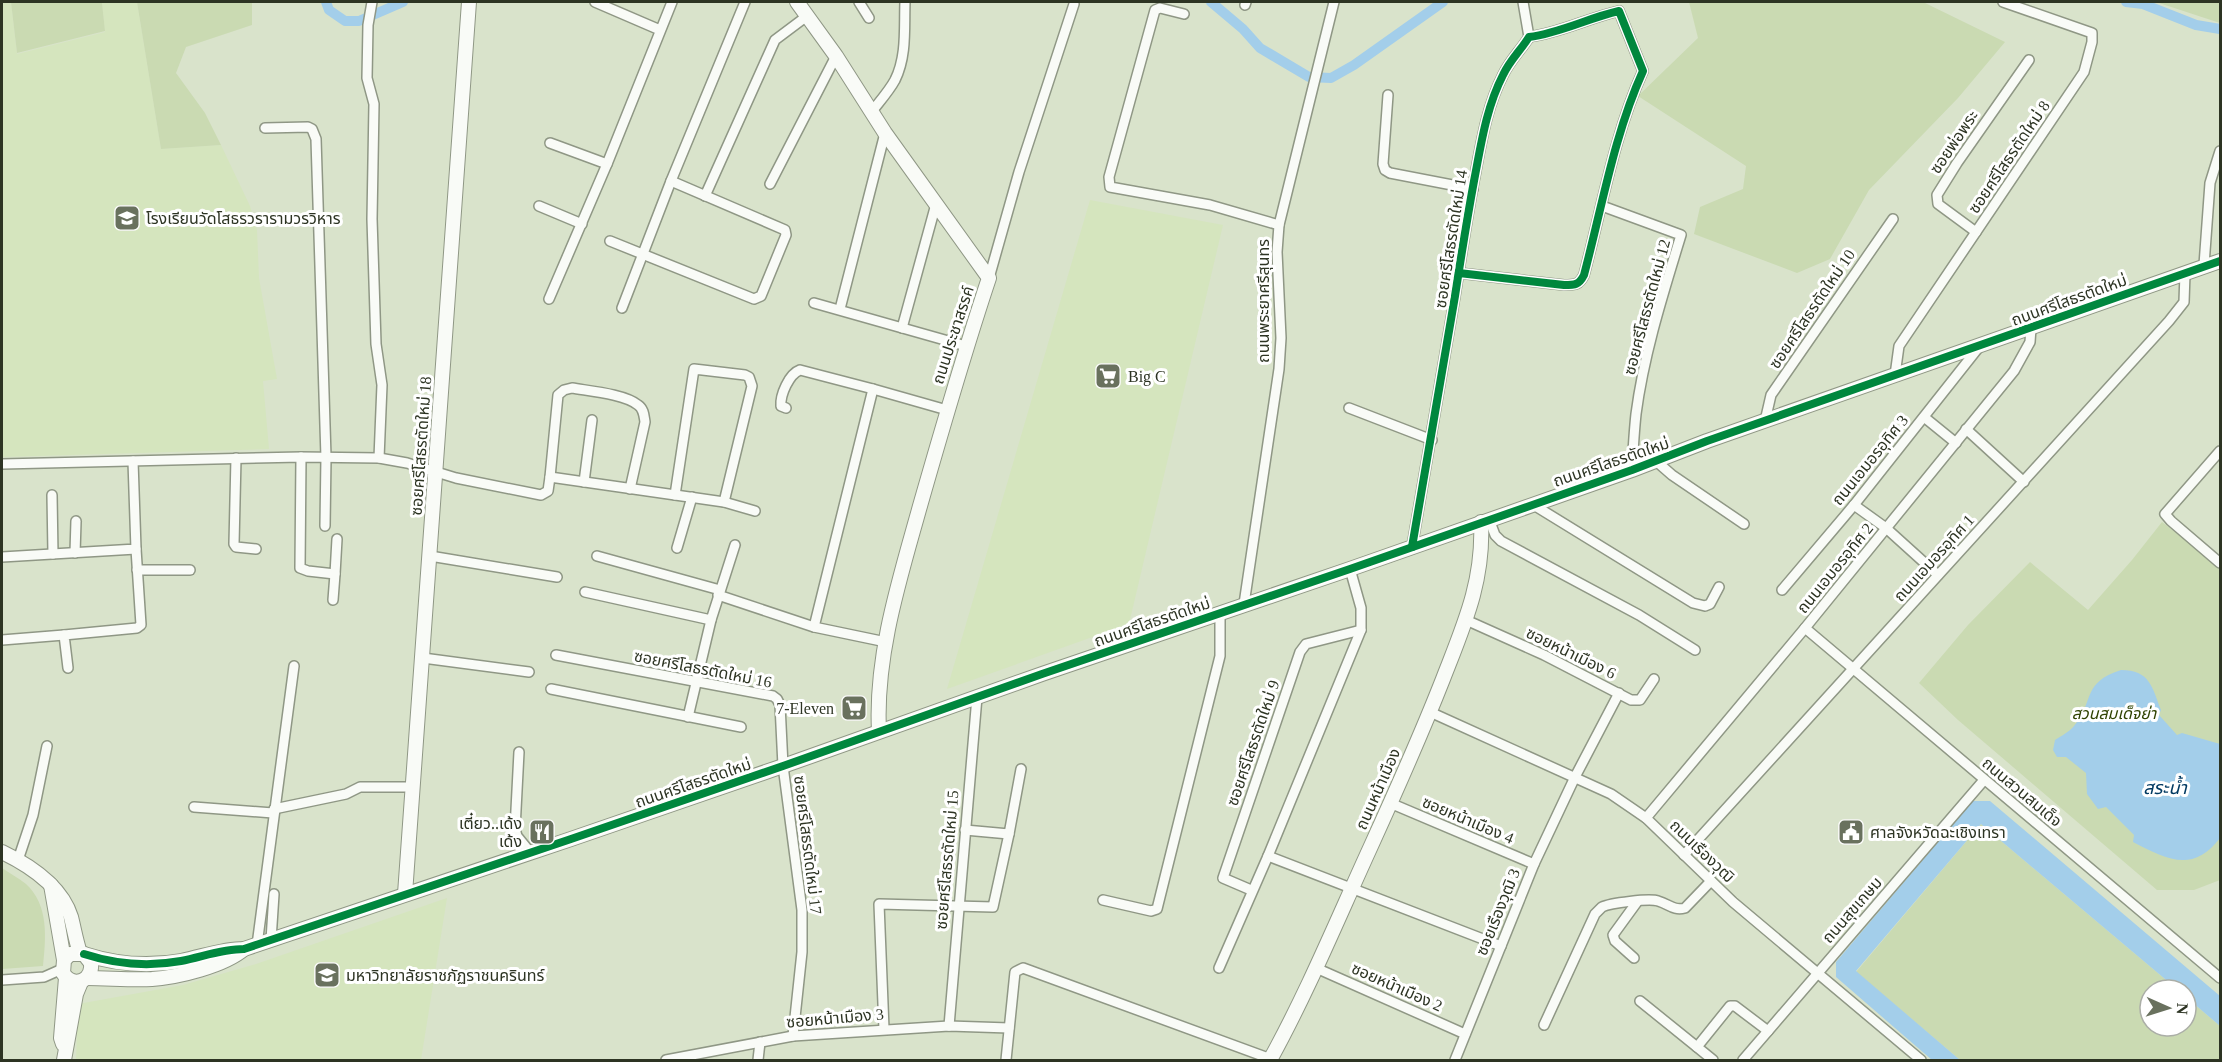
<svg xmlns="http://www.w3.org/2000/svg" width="2222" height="1062" font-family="'Times New Roman','Noto Sans Thai',serif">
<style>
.built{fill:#d5e5be}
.green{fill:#cadab2}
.water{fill:#a3ceea}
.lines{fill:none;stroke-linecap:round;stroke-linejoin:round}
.canal{stroke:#a3ceea;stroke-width:10}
.street-casing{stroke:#8f9785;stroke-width:12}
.secondary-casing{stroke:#8f9785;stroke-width:16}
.street{stroke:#f9fbf7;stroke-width:9}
.secondary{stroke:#f9fbf7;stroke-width:14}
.cycleway-casing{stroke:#fff;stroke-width:11}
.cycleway{stroke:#00873e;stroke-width:8}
.labels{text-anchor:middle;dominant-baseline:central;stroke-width:6;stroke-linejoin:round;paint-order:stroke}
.street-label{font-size:16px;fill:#2d3423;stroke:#fff}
.poi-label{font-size:16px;fill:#2d3423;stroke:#fff;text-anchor:start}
.park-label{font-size:16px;font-style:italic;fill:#304302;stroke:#fff}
.water-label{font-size:18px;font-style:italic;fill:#003961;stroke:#fff}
</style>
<rect width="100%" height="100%" fill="#d9e3cb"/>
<g class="built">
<polygon points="2,2 11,2 17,54 105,32 102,3 137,2 161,149 221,145 250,206 257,230 259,278 277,379 263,381 269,449 2,457"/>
<polygon points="1090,200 1223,225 1129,624 947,689"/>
<polygon points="447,898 421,1060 76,1060 78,1004 183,985 256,964"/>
</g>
<g class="green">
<polygon points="11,2 105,2 102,3 105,31 17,53"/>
<polygon points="137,2 252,2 252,25 186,47 176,73 205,113 221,145 161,149"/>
<polygon points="1689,2 1923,2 2005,42 1958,98 1869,190 1830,259 1797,273 1694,234 1700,207 1743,189 1746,166 1638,96 1698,38"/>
<polygon points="2156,2 2220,2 2220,23"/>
<polygon points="2162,522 2220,567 2220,880 2194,890 2157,890 1958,720 1919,683 1968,625 2030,562 2088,610 2132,560"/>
<polygon points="1981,824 2178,990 2150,990 2150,1026 2186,1026 2186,997 2220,1026 2220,1060 1960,1060 1856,972"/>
<path d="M2 868C9 873 19 878 26 884 49 905 46 938 43 966L2 969Z"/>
</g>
<g class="water">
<path d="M2121 670C2150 670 2152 687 2161 710L2159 715 2177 735 2182 733 2220 744V838C2193 874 2166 859 2133 842L2134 835 2106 807 2098 809 2087 794 2086 773 2066 757H2057L2053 750 2055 740C2061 736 2069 732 2074 726 2095 701 2081 683 2121 670Z"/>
<polygon points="1973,801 1990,801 2220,996 2220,1026 2186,997 2186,990 2178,990 1981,824 1856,971 1960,1060 1932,1060 1836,977 1836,962"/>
</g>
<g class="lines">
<g class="canal">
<polyline points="326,2 329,10 345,21 359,21 403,2"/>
<polyline points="1211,2 1243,29 1260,48 1309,77 1331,78 1354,65 1443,2"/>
<polyline points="2126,2 2143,4 2196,25 2220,29"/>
</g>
<g class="street-casing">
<g id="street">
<polyline points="372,2 368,25 367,78 374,104 372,219 376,344 382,385 379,458"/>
<polyline points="595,2 660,30"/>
<polyline points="859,2 869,18"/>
<polyline points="1523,2 1529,37"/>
<polyline points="1245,5 1246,2"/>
<polyline points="1184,14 1160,8 1155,10 1109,177 1110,187 1210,205 1279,225"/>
<polyline points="1388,95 1383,164 1385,170 1390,173 1473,189"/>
<path d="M873 110C880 101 889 91 895 80 907 56 904 28 905 2"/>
<polyline points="265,128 308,127 312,129 316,139 326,457 325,526"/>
<polyline points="550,143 607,164"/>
<polyline points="770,184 836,56"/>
<polyline points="705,196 775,40 807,16"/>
<polyline points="539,206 582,224"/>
<path d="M1602 206 1681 235C1663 294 1644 353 1636 414 1634 433 1633 451 1632 470"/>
<polyline points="1976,232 1938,204 1937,195 1957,163 2029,60"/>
<polyline points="610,241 754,299 761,296 786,235 785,230 671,181"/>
<polyline points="2204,265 2210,183 2220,151"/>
<polyline points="989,278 1019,172 1074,4"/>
<polyline points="549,299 607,164 672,2"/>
<polyline points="814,303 966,346"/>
<polyline points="622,308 671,181 745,2"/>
<polyline points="840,309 885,133"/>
<polyline points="902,328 936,204"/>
<polyline points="1895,375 1899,346 2084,72 2092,42 2092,33 2003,2"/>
<polyline points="873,389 814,627 886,642"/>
<path d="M786 408 781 406C780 395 789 374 800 370L873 389 947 410"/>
<polyline points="1349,408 1432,440"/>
<polyline points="1924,417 1956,443"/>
<polyline points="1765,421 1771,395 1893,219"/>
<polyline points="1966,429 2024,482"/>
<polyline points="2220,451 2165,514 2171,521 2220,563"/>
<polyline points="301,457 300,568 308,571 335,574 337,539"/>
<polyline points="236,458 234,544 236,547 256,549"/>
<polyline points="1656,461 1672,475 1744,524"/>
<polyline points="2,464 301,457 379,458 407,463 456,478 541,495 548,491 550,477 724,502 755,511"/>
<path d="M550 477 558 395 564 390 572 388C589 391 625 394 638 405 644 409 644 416 645 422L630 489"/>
<polyline points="584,482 592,420"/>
<polyline points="52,495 53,554"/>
<polyline points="675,495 694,369 745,375 749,377 752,386 724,502"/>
<polyline points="1532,504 1693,603 1705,606 1710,604 1719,587"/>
<polyline points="1854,505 1886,528 1938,575"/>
<polyline points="1489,519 1495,535 1501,541 1639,615 1695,650"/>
<path d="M1412 547 1455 296C1461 257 1467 219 1474 181 1481 145 1486 108 1503 75 1510 60 1521 50 1529 37 1560 33 1588 18 1619 11L1643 71C1614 135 1602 207 1584 275 1579 285 1575 285 1564 285L1459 273"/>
<polyline points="677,548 692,497"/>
<polyline points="75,553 76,521"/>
<polyline points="430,556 557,577"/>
<polyline points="597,556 720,590"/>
<polyline points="2,557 136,549 133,461"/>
<polyline points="137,570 190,570"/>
<polyline points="1782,590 1854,505 1979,347"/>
<polyline points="585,592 711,620"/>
<polyline points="718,595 814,627"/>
<polyline points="333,600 335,574"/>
<polyline points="1244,604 1279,369 1281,338 1277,252 1279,225 1334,2"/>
<polyline points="1466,620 1544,655 1631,700 1640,700 1654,679"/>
<polyline points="1805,628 2220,978"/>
<polyline points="2,640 64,635"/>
<polyline points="556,655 773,696 777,699 780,705 783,766 802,910 802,952 793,1036"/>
<polyline points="423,658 529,672"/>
<polyline points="68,668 64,635 137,628 141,625 136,549"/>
<polyline points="551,689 741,727"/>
<polyline points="1430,712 1611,794 1646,818 1733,902 1921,1060"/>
<polyline points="688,717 711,620 735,545"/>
<polyline points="519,752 515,829 517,836 530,852"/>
<polyline points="1390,803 1534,864"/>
<polyline points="194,807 273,813"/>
<polyline points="274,809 346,794 360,787 413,787"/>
<polyline points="1646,818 1805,628 2014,371 2030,342 2031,328"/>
<polyline points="965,830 1009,834 1021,769"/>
<polyline points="1684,855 2169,321 2184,302 2185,273"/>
<polyline points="1268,856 1501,946"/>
<polyline points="18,860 33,815 47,746"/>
<polyline points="1251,890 1223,878 1300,652 1306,644 1361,630"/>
<polyline points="1103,900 1151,911 1157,909 1220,656 1220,612"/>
<polyline points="271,940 274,894"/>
<polyline points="257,945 294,666"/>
<polyline points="1634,958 1615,941 1613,935 1637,902"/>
<polyline points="1219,968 1268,856 1361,630 1361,608 1350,569"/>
<polyline points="1316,968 1465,1034"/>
<polyline points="2,980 44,977 62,969"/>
<polyline points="1640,1001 1697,1047"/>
<path d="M1544 1025 1595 914C1597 912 1600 909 1602 907 1610 903 1650 898 1658 901 1669 904 1673 911 1685 908L1711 881"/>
<polyline points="949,1026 977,697"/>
<polyline points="884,1029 879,904 993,907 1009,834"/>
<polyline points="666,1060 793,1036 949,1026 1009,1028"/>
<polyline points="758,1060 760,1042"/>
<polyline points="1006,1060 1015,972 1023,968 1271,1059"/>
<polyline points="1455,1060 1534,864 1575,777 1619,693"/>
<polyline points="1713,1060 1697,1047 1730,1006 1735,1006 1768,1031"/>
<polyline points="1743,1060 1984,780"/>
</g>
</g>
<g class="secondary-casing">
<g id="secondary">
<path d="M797 2 836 56 885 133 989 278C964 353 942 429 920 506 900 578 875 655 879 731"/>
<path d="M2 852C29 865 61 885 71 917 74 929 76 941 80 953"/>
<path d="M51 885 64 960 63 973C73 989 93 981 91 963L84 954H70L64 960"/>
<polyline points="405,894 469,2"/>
<path d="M84 954C115 964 148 967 181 961 202 957 222 949 244 949L571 839 783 766 1042 674 1350 569 1632 470 1707 441 2220 261"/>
<path d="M87 978C108 978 131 980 152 979 179 977 224 966 244 949"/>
<polyline points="63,1044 61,1038 66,978"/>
<polyline points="64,1060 76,994 81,982"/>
<path d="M1270 1060C1308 991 1338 918 1371 846 1396 791 1421 735 1443 679 1464 625 1484 581 1481 522"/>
</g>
</g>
<use href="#street" class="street"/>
<use href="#secondary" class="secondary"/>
<g class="cycleway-casing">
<g id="cycleway">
<path d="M1412 547 1455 296C1461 257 1467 219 1474 181 1481 145 1486 108 1503 75 1510 60 1521 50 1529 37 1560 33 1588 18 1619 11L1643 71C1614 135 1602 207 1584 275 1579 285 1575 285 1564 285L1459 273"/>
<path d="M84 954C115 964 148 967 181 961 202 957 222 949 244 949L571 839 783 766 1042 674 1350 569 1632 470 1707 441 2220 261"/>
</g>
</g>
<use href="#cycleway" class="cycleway"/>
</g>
<defs>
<g id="school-square" transform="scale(1.35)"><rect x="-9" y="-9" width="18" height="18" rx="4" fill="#69715e" stroke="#fff"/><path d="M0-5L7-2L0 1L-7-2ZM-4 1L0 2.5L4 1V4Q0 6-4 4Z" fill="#fff"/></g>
<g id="supermarket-square" transform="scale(1.35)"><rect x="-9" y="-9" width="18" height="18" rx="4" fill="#69715e" stroke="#fff"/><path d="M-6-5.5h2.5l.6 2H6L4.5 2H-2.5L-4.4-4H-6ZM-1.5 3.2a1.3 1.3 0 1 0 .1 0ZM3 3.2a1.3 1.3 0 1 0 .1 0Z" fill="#fff"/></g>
<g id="restaurant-square" transform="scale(1.35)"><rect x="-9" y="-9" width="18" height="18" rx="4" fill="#69715e" stroke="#fff"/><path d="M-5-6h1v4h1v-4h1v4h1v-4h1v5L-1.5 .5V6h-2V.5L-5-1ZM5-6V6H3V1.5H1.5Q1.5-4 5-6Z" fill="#fff"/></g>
<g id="civic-square" transform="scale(1.35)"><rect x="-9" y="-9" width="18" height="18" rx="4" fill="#69715e" stroke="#fff"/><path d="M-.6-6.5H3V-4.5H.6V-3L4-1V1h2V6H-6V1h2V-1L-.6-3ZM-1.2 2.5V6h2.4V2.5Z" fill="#fff"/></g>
<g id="university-square" transform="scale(1.35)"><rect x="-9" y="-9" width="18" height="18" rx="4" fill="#69715e" stroke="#fff"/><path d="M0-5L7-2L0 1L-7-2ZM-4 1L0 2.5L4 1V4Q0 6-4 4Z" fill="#fff"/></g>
</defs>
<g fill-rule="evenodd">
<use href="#school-square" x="127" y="218"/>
<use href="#supermarket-square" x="1108" y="376"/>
<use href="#supermarket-square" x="854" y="708"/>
<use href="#restaurant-square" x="542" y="832"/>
<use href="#civic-square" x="1851" y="832"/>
<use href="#university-square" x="327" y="975"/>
</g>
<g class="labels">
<g class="street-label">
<text transform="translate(1954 142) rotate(-56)">ซอยพ่อพระ</text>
<text transform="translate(2009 157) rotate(-56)">ซอยศรีโสธรตัดใหม่ 8</text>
<text transform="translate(1451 239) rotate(-81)">ซอยศรีโสธรตัดใหม่ 14</text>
<text transform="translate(2069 300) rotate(-20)">ถนนศรีโสธรตัดใหม่</text>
<text transform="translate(1263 301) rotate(-90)">ถนนพระยาศรีสุนทร</text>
<text transform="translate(1647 307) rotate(-75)">ซอยศรีโสธรตัดใหม่ 12</text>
<text transform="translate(1812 309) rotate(-56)">ซอยศรีโสธรตัดใหม่ 10</text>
<text transform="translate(953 335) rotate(-72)">ถนนประชาสรรค์</text>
<text transform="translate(421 446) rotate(-86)">ซอยศรีโสธรตัดใหม่ 18</text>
<text transform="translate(1870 460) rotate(-51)">ถนนเอมอรอุทิศ 3</text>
<text transform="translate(1611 462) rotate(-19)">ถนนศรีโสธรตัดใหม่</text>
<text transform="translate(1934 558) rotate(-48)">ถนนเอมอรอุทิศ 1</text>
<text transform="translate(1835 568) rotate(-51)">ถนนเอมอรอุทิศ 2</text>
<text transform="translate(1152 622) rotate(-19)">ถนนศรีโสธรตัดใหม่</text>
<text transform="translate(1571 653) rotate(26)">ซอยหน้าเมือง 6</text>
<text transform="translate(703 669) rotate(11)">ซอยศรีโสธรตัดใหม่ 16</text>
<text transform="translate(1253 743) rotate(-71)">ซอยศรีโสธรตัดใหม่ 9</text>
<text transform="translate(693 783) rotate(-19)">ถนนศรีโสธรตัดใหม่</text>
<text transform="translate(1378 789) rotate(-66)">ถนนหน้าเมือง</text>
<text transform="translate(2022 792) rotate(40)">ถนนสวนสมเด็จ</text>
<text transform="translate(1468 820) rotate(23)">ซอยหน้าเมือง 4</text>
<text transform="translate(808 845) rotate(83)">ซอยศรีโสธรตัดใหม่ 17</text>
<text transform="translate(1702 851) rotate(44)">ถนนเรืองวุฒิ</text>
<text transform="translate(947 860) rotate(-85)">ซอยศรีโสธรตัดใหม่ 15</text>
<text transform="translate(1852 910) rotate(-49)">ถนนสุขเกษม</text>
<text transform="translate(1498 912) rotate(-68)">ซอยเรืองวุฒิ 3</text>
<text transform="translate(1397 987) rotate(24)">ซอยหน้าเมือง 2</text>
<text transform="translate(835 1018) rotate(-5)">ซอยหน้าเมือง 3</text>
</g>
<g class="poi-label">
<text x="146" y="218">โรงเรียนวัดโสธรวรารามวรวิหาร</text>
<text x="1128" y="376">Big C</text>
<text x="834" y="708" text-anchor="end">7-Eleven</text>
<text x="522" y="823" text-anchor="end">เตี๋ยว..เด้ง<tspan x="522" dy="18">เด้ง</tspan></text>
<text x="1870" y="832">ศาลจังหวัดฉะเชิงเทรา</text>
<text x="346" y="975">มหาวิทยาลัยราชภัฏราชนครินทร์</text>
</g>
<g class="park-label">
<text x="2114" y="713">สวนสมเด็จย่า</text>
</g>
<g class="water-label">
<text x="2165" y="788">สระน้ำ</text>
</g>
</g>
<rect width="2222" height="1062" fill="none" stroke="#2d3423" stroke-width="6"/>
<g transform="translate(2168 1008) rotate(93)"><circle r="28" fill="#ffffff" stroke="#abaea7" stroke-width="1.5"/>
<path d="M0-4.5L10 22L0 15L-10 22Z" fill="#69715e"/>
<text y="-9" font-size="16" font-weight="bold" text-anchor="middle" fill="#2d3423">N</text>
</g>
</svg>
